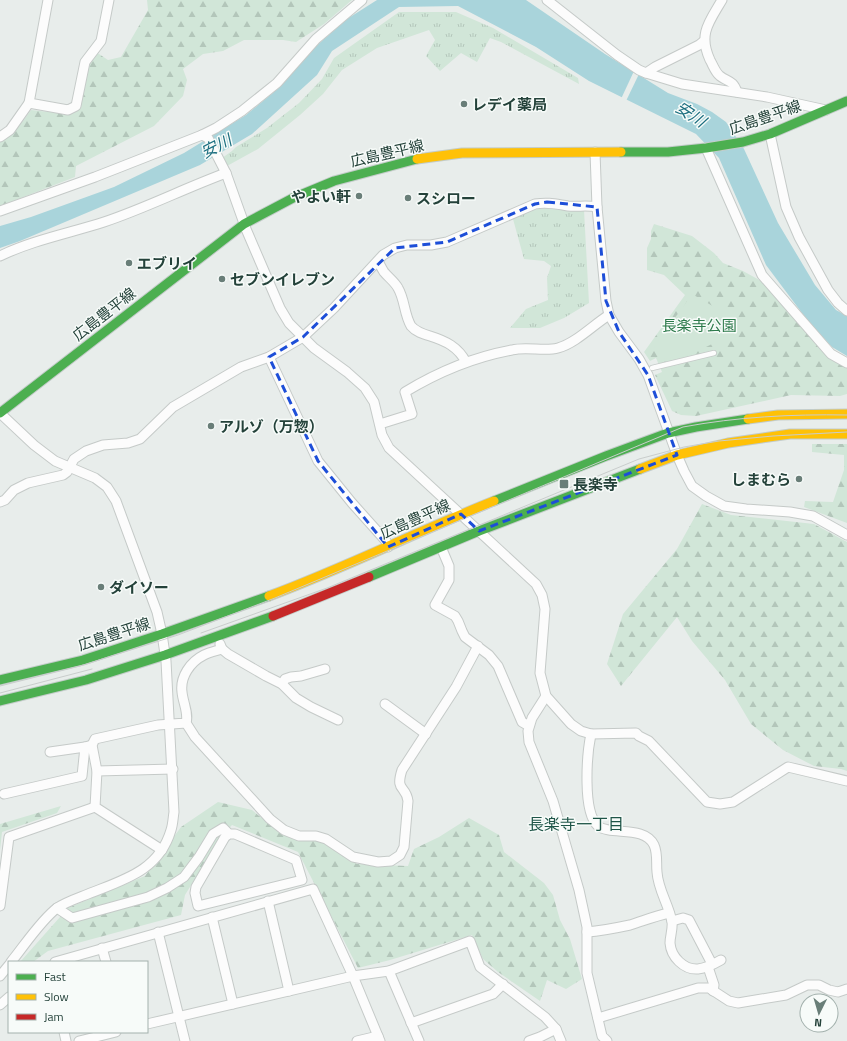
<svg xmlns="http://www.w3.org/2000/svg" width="847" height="1041" font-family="'Titillium Web','Noto Sans JP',sans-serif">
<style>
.grass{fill:url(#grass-tufts)}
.forest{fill:url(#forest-firs)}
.green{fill:#d1e6d8}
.water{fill:#a9d4db}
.pier{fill:#e8edeb}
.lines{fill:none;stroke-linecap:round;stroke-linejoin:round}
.lane-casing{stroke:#c5cac8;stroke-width:6}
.street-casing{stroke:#c5cac8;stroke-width:11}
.fast-casing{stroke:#c3ccc9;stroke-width:11}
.slow-casing{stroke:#c3ccc9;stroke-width:11}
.jam-casing{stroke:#c3ccc9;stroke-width:11}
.lane{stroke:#fcfcfc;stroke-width:4.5}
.street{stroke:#fcfcfc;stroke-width:9}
.fast{stroke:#4caf50;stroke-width:9}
.slow{stroke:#ffc107;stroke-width:9}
.jam{stroke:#c62828;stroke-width:9}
.tram{stroke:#c9cdcc;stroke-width:1}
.marked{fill:none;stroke:#1d4ed8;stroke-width:3;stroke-dasharray:8 5;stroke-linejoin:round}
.poi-dot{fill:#697e78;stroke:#f7fbf9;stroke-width:1.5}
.labels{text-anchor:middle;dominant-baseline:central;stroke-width:3;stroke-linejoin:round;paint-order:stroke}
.poi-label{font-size:15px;font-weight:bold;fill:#24423a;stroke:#f7fbf9;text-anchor:start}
.street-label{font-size:15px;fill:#24423a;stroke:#f7fbf9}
.park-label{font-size:15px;fill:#2d7a4b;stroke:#f7fbf9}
.water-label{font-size:16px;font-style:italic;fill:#1c6f80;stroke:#f7fbf9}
.neighbourhood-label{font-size:16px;fill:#1f5548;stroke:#f7fbf9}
</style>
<defs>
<pattern id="grass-tufts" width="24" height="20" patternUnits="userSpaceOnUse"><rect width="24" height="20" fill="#d1e6d8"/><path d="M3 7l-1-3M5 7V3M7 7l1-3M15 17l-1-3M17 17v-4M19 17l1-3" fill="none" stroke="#b3c6ba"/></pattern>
<pattern id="forest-firs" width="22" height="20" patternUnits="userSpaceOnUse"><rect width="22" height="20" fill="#d1e6d8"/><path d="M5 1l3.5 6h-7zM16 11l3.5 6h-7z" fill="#b3c6ba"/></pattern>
</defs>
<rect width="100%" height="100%" fill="#e8edeb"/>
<g class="grass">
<polygon points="399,12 456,12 493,28 578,78 579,84 501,42 490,38 477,62 461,53 440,71 426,56 435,40 429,30 377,48 342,70 323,94 300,115 258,149 227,166 222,158 232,151 236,147 267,128 299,103 322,79 334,58"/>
<polygon points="546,208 561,210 584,210 589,303 564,318 540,328 510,328 526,309 548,300 547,278 551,266 544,261 524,259 513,219 533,210"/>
</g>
<g class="forest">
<path d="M147 0H352L324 24 296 42 283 40H244L223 51 203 54 183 69 187 80 183 96 154 126 76 166 75 177 0 206V142C13 135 22 123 31 110L68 114 81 108 86 72 96 52 108 60 121 57 148 10Z"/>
<polygon points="654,224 692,236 714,253 723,263 743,271 763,282 847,367 847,394 840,396 791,395 696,416 681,415 672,411 655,375 662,372 656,358 650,361 644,352 685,295 664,275 647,270 647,248 651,239 651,231"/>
<polygon points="812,444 847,444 847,523 804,507 805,501 833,502 844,470 844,455 812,452"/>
<polygon points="702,504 731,515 814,524 847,542 847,771 841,769 814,766 783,750 751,724 725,680 692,641 677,617 621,686 607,664 623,614 677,549"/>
<polygon points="218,802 252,810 281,834 322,842 357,864 408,866 414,849 439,837 469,818 499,835 504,852 544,883 553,895 560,920 570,939 582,979 566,989 547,980 540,1001 498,972 483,959 472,935 390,960 358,968 298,852 232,825 220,838 185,895 181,915 48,951 33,962 20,962 68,908 145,876 181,827"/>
<polygon points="61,806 57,813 2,832 0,850 0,824"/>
</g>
<polygon class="green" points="692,294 728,315 732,326 722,339 702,349 687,356 664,359 654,347"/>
<polygon class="water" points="377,0 526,0 605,54 668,93 697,104 712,112 726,122 744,149 778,223 815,285 836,310 847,316 847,356 832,347 808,321 766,265 719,158 696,134 589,81 536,47 458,6 399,7 332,51 317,75 252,134 200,165 20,241 0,248 0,226 31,217 114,187 184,153 246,115 280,87 315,47 347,19"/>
<polygon class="pier" points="634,71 639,74 626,101 621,99"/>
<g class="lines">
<g class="lane-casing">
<polyline id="lane" points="652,368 714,353"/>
</g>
<g class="street-casing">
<g id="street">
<polyline points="547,0 617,55 639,70 646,73 682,84 767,97 826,110"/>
<path d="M722 0C709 22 698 34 710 60 713 65 715 72 720 76 728 82 733 80 737 92"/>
<polyline points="646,73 655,67 699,45 704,41"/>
<polyline points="29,103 48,0"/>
<polyline points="770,134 786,207 799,237 828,290 838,303 847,311"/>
<polyline points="202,135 208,138 226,173 246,229 280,308 289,323 314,348 347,372 365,388 374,402 382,435 389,448 536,584 542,595 545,609 540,673 546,696 571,724 581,731 591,734 636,733 639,736 649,741 707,802 720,804 733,802 788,767 847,781"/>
<polyline points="0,137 10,130 29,103 68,110 76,106 85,62 101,41 109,0"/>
<polyline points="706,148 762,275 831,354 847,363"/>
<polyline points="595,152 597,207 606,301 609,315 619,332 639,359 648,375 677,455 684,471 692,486 706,496 724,506 746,509 790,512 813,516 847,535"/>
<polyline points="0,211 95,177 202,135 216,128 242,111 277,83 316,39 362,0"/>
<path d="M0 256C33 240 70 233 104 222 146 208 185 188 226 173"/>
<path d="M378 261C380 265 382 269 384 272 388 277 395 282 398 288 405 300 404 314 411 326 416 332 423 334 430 336 446 341 458 347 466 362"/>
<polyline points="269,357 318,461 352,503 386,541 388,547"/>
<path d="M0 413 34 445 55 461 95 478 107 487 116 501 157 612 162 634 166 661 174 812C173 818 173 824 171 830 159 871 123 880 88 894 78 898 66 902 57 908 41 920 24 946 11 962"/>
<path d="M380 424 412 414 405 392C438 372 474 357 512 350 527 346 544 352 558 348 576 343 593 325 609 315"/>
<path d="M0 502 5 500 14 490 28 483 63 475 67 472 74 459 86 451 103 445 128 443 140 439 173 407 241 367 269 357 303 337 334 308 383 255 395 248 407 245H431L447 242 535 204C549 202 555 204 568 206 578 207 587 205 597 207"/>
<polyline points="441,547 449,566 449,580 435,605 455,616 458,621 462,631 465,637 489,655 498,666 522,722 529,726"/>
<polyline points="220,644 222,649 228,654 266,676 282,684 296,698 311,707 338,720"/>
<polyline points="282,684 285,679 291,677 301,676 325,669"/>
<polyline points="546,696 532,718 528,731 529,742 553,801 579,890 587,927 587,973 602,1036 607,1041"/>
<polyline points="385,704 426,734"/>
<path d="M186 723 195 737 270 819 284 830 299 836H316L326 839 353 857 378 862 391 861 400 855 404 847 408 801C406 785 395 792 402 770L456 687 478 646"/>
<path d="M591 734C587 753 582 812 598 826 611 836 644 825 654 845 658 854 656 863 657 872 658 890 669 905 672 922 673 929 670 936 670 943 671 957 684 970 698 969 707 968 714 964 721 960"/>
<polyline points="50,752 85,747"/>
<polyline points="97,771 173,769"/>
<polyline points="4,794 82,776 85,747 92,745"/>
<path d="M162 850 95 807 97 771 92 745 95 739 158 725 186 723C189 713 183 703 182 692 180 677 190 662 204 655 210 652 216 651 222 649"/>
<polyline points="268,901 289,991"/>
<polyline points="0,906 9,837 95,807"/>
<polyline points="57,908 72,918 148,897 167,888 184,877 199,857 213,834 223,828 229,834 235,834 296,860 302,880 198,906 195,893 196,887 225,837 229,834"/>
<polyline points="212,917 233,1004"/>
<polyline points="672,921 683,918 689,920 712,964"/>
<polyline points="158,932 185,1041"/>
<path d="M587 932C601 931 616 928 630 925 643 921 655 916 669 913"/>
<polyline points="102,948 106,962"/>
<polyline points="55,962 313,889 353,976 380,1041"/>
<polyline points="708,967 714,985 713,991"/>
<polyline points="389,971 419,1041"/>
<polyline points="0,976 9,965"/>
<polyline points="0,1005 9,997"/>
<polyline points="598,1018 698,988 709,988 729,1001 738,1003 786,995 807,985 819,985 829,990 838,992 847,989"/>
<polyline points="411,1023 493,994 503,984"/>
<polyline points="147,1024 353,976 389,971 470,941 480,967 545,1017 556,1029 561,1041"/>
<polyline points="64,1032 66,1041"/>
<polyline points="79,1041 116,1032"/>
<polyline points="357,1041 378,1036"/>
<polyline points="529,1041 540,1037 556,1029"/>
</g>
</g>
<g class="fast-casing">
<g id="fast">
<polyline points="621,152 668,152 706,148 743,142 770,134 847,101"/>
<polyline points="0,413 244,224 293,198 334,181 417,159"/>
<polyline points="494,501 606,456 668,433 696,427 748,419"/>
<polyline points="369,577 479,531 640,469"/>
<polyline points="0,680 83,660 162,634 269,596"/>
<polyline points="0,701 86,680 165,655 273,616"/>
</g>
</g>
<g class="slow-casing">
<g id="slow">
<polyline points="417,159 462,153 621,152"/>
<polyline points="748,419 778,415 847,414"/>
<polyline points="640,469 677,455 728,443 790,434 847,434"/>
<path d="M269 596C345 568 418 531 494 501"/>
</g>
</g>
<g class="jam-casing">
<polyline id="jam" points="273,616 369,577"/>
</g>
<use href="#lane" class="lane"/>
<use href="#street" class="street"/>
<use href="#fast" class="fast"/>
<use href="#slow" class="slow"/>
<use href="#jam" class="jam"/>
<g class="tram">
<polyline points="201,633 327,588 639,459 684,447 719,441 773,436 847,432"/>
<path d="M0 686 80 666 178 635 275 598 683 427C736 417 792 414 847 415"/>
<polyline points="0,693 92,669"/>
</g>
</g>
<path class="marked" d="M547 202 597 207 606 301 619 332 648 375 677 455 479 531 461 514 388 547 318 461 269 357 303 337 395 248 447 242 535 204Z"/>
<g class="poi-dot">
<circle cx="464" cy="104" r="4"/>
<circle cx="359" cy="196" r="4"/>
<circle cx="408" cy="198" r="4"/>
<circle cx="129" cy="263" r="4"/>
<circle cx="222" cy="279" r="4"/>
<circle cx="211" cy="426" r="4"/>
<circle cx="799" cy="479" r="4"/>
<rect x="559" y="479" width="10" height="10" rx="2"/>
<circle cx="101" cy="587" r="4"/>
</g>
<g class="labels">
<g class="poi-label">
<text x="472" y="104">レデイ薬局</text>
<text x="351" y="196" text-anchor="end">やよい軒</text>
<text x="416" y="198">スシロー</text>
<text x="137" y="263">エブリイ</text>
<text x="230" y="279">セブンイレブン</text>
<text x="219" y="426">アルゾ（万惣）</text>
<text x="791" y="479" text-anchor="end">しまむら</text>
<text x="573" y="484">長楽寺</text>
<text x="109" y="587">ダイソー</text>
</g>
<g class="street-label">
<text transform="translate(765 117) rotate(-19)">広島豊平線</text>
<text transform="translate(387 153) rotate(-13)">広島豊平線</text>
<text transform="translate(104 314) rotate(-38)">広島豊平線</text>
<text transform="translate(415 519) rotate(-24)">広島豊平線</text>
<text transform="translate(114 634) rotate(-18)">広島豊平線</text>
</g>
<g class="park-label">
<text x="699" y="325">長楽寺公園</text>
</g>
<g class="water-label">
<text transform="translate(691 114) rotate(33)">安川</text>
<text transform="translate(216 146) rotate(-27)">安川</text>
</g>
<g class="neighbourhood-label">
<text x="576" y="824">長楽寺一丁目</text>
</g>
</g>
<rect x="8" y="961" width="140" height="72" fill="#f7fbf9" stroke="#a3b1ad"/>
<rect x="16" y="974" width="20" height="6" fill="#4caf50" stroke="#a3b1ad"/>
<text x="44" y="981" font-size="12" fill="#24423a">Fast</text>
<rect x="16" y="994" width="20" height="6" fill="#ffc107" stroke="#a3b1ad"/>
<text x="44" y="1001" font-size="12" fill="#24423a">Slow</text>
<rect x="16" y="1014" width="20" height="6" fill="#c62828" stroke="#a3b1ad"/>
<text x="44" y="1021" font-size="12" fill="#24423a">Jam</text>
<g transform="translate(819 1013) rotate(185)"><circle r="19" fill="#f7fbf9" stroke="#a3b1ad"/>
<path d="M0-3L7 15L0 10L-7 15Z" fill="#697e78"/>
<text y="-6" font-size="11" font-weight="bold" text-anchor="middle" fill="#24423a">N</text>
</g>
</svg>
